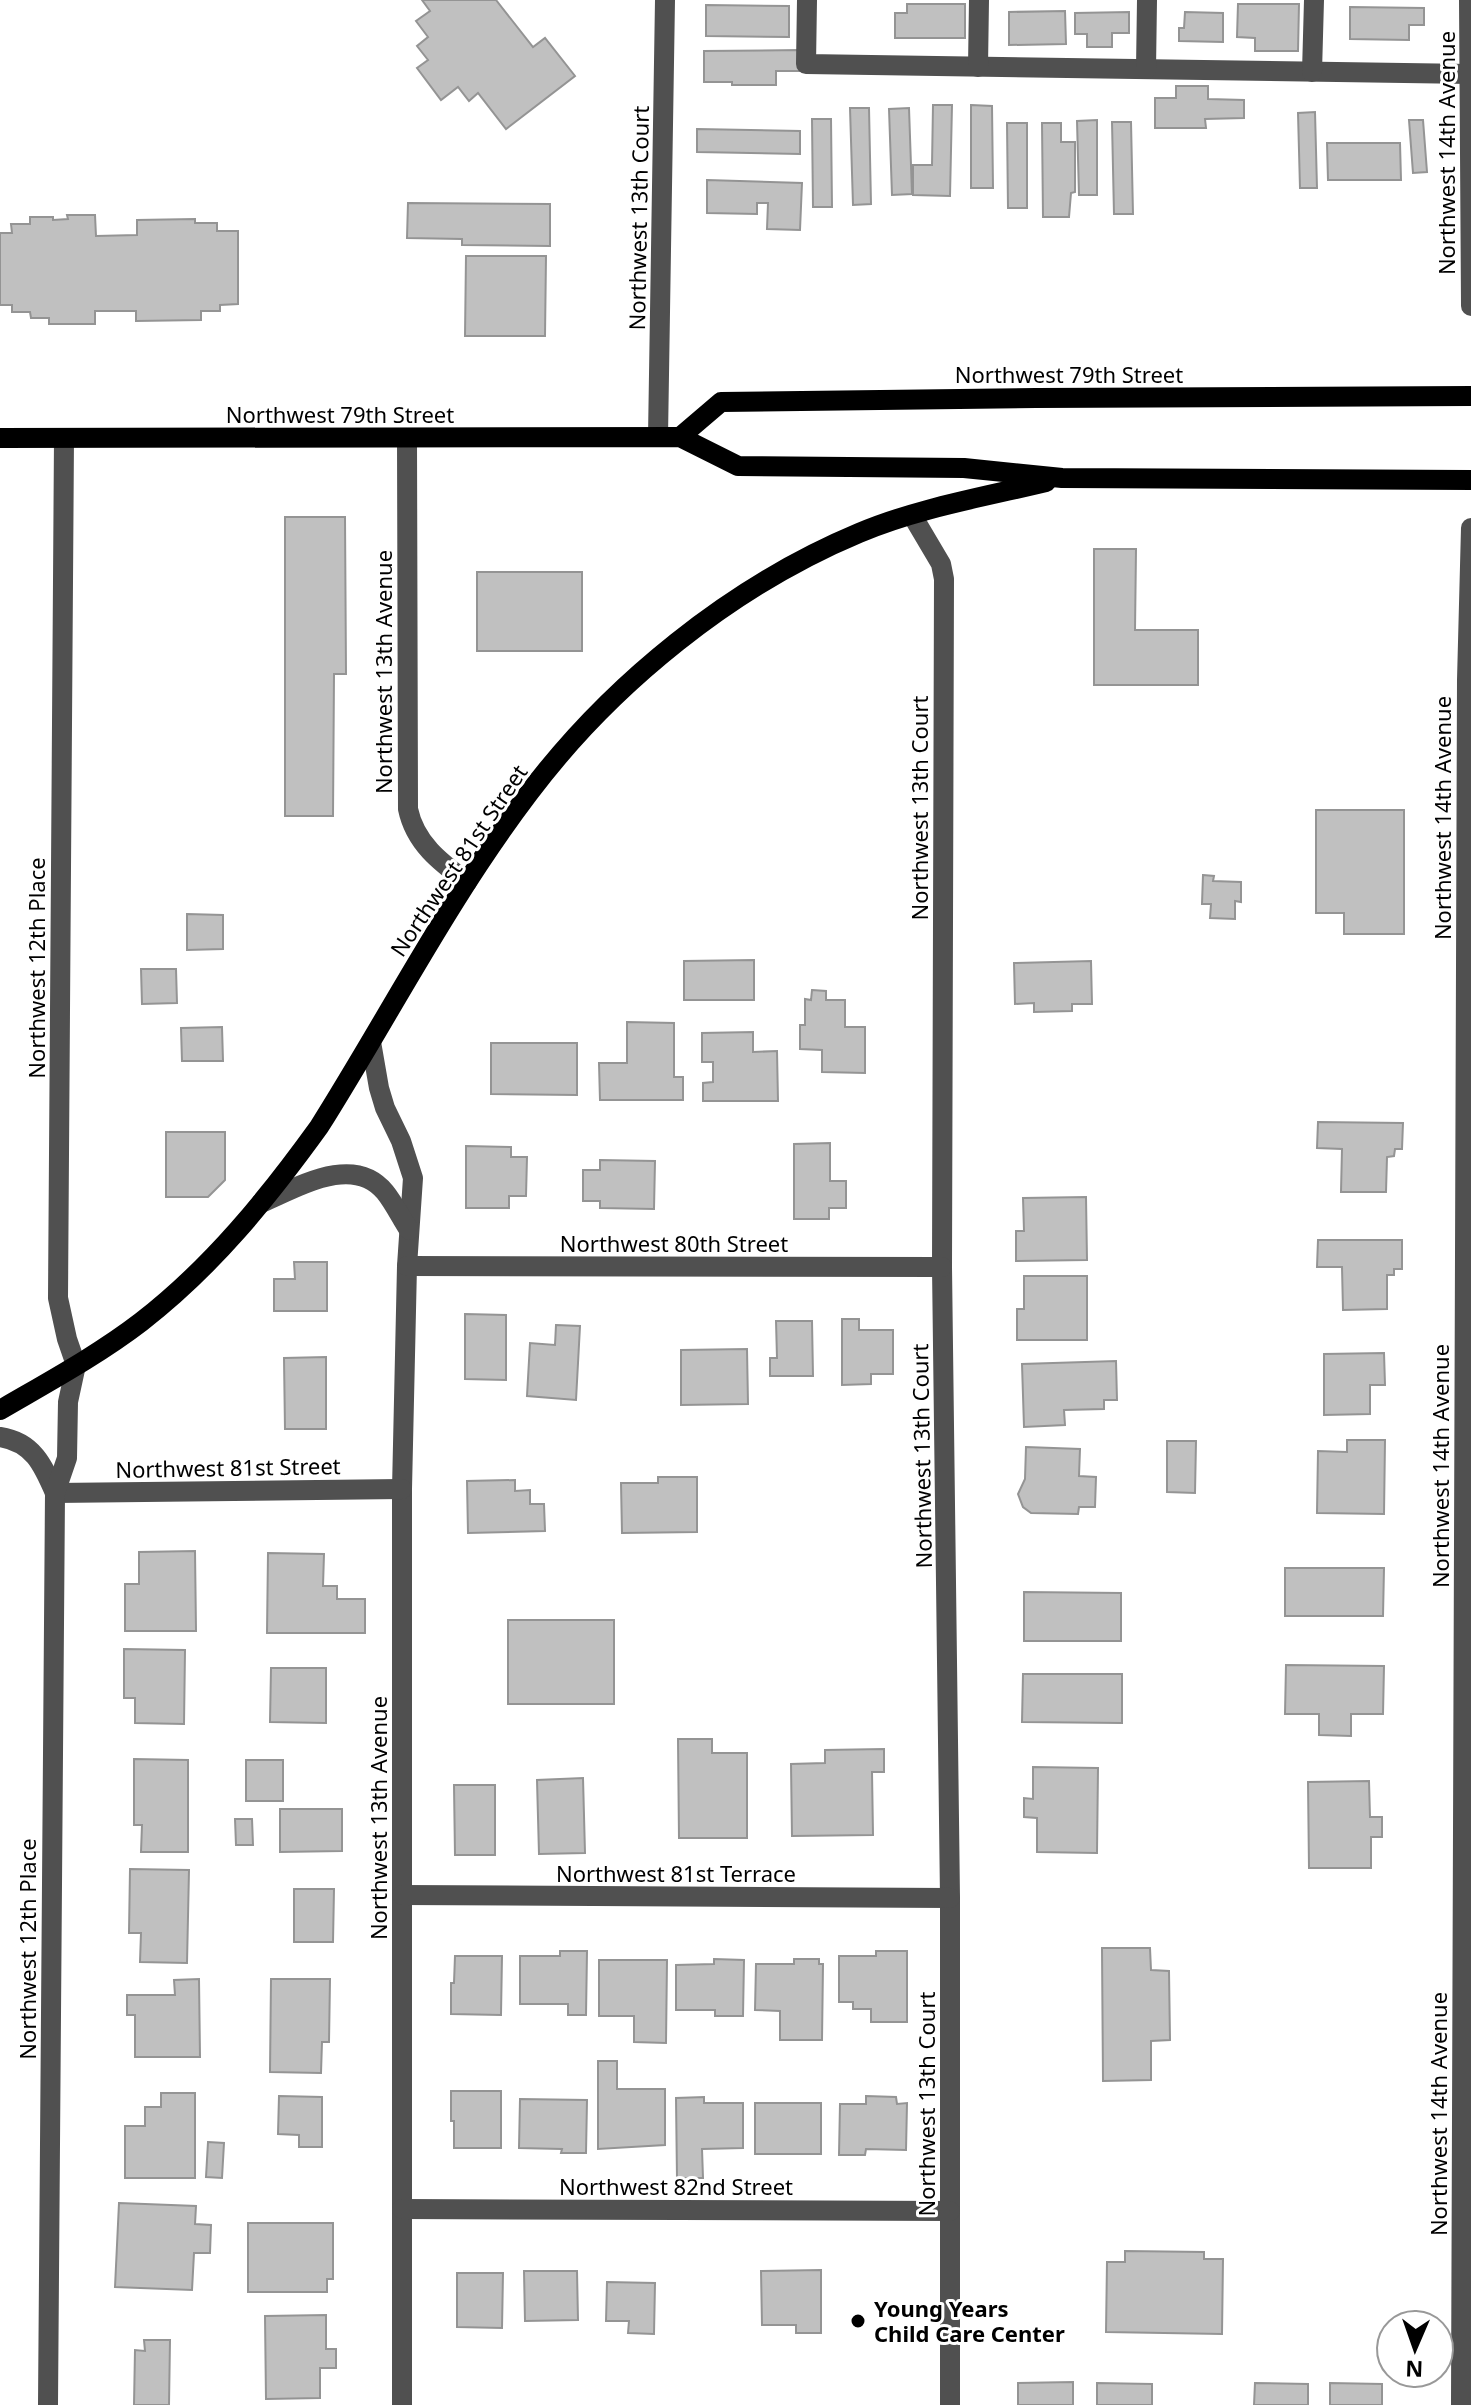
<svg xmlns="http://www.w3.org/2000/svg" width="1471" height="2405" font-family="'Noto Sans',sans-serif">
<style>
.building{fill:#c0c0c0;stroke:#949494;stroke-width:2}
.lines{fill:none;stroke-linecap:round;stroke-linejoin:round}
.minor{stroke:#505050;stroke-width:20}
.major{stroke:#000;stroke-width:20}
.poi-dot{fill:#000;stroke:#fff;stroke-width:3}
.labels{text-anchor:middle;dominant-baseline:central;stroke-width:6;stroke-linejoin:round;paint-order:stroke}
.street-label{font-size:22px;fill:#000;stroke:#fff}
.poi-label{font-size:22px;font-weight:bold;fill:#000;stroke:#fff;text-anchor:start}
</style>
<rect width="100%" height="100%" fill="#fff"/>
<g class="building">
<polygon points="422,0 496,0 533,47 545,38 575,76 506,129 478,93 469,101 458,87 441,100 417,68 428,60 417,46 428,37 416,21 430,11"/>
<polygon points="907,4 965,4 965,38 895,38 895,13 907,13"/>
<polygon points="1238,4 1299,4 1298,51 1255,51 1255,38 1237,37"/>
<polygon points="706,5 789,6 789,37 706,36"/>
<polygon points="1350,7 1424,8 1424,25 1409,25 1409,40 1350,39"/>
<polygon points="1065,11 1066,44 1009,45 1009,12"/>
<polygon points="1129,12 1129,33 1112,33 1112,47 1087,47 1087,34 1075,34 1075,13"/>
<polygon points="1185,12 1223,13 1223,42 1179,41 1179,28 1184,28"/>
<polygon points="801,50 801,71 776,71 776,85 732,85 732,82 704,82 704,51"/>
<polygon points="1176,86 1208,86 1208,99 1244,100 1244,118 1205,119 1206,128 1155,128 1155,98 1176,98"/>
<polygon points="933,105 952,105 950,196 913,195 913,165 932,165"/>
<polygon points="971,105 992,106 993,188 971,188"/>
<polygon points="850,108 869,108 871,204 853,205"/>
<polygon points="909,108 912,194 892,195 889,109"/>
<polygon points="1315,112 1317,188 1300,188 1298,113"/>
<polygon points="812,119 831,119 832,207 813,207"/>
<polygon points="1097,120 1097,195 1079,195 1077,121"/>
<polygon points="1409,120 1423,120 1427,172 1413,173"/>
<polygon points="1112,122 1131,122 1133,214 1114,214"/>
<polygon points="1007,123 1027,123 1027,208 1008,208"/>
<polygon points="1042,123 1061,123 1061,142 1075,142 1075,192 1071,193 1069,217 1043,217"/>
<polygon points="697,129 800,131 800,154 697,152"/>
<polygon points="1327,143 1400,143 1401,180 1328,180"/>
<polygon points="707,180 802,183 800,230 767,229 768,203 757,203 757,214 707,213"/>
<polygon points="408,203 550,204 550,246 462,245 462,239 407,238"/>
<polygon points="67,215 95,215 96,236 137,235 137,220 195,219 195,223 217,223 217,231 238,231 238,304 220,305 220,311 201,311 201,320 136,321 136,311 95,311 95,324 49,324 49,318 31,318 30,312 12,312 12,305 0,305 0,233 12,233 11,224 30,224 30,217 53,217 53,220 68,219"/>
<polygon points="466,256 546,256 545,336 465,336"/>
<polygon points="285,517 345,517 346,674 334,674 333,816 285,816"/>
<polygon points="1094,549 1136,549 1135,630 1198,630 1198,685 1094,685"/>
<rect x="477" y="572" width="105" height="79"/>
<polygon points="1316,810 1404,810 1404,934 1344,934 1344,913 1316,913"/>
<polygon points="1203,875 1214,876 1213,881 1241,882 1241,902 1235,901 1235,919 1210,918 1211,904 1202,904"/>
<polygon points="187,914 223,915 223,949 187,950"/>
<polygon points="754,960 754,1000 684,1000 684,961"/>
<polygon points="1091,961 1092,1004 1072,1004 1072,1011 1034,1012 1034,1003 1015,1004 1014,963"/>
<polygon points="141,969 176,969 177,1003 142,1004"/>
<polygon points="812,990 826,991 826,1000 845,1000 845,1027 865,1027 865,1073 822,1072 822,1050 800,1049 800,1025 805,1025 805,999 811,1000"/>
<polygon points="627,1022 674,1023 674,1077 683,1077 683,1100 600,1100 599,1063 627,1063"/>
<polygon points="222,1027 223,1061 182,1061 181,1028"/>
<polygon points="753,1032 753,1052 777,1051 778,1101 703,1101 703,1083 713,1082 713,1062 702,1062 702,1033"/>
<polygon points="491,1043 577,1043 577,1095 491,1094"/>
<polygon points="1318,1122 1403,1123 1402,1149 1395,1149 1394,1156 1387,1157 1386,1192 1341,1192 1342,1149 1317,1148"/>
<polygon points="166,1132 225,1132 225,1180 208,1197 166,1197"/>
<polygon points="830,1143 830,1181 846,1181 846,1208 829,1208 829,1219 794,1219 794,1144"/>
<polygon points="466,1146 511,1147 511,1157 527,1157 526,1196 509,1196 509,1208 466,1208"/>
<polygon points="600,1160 655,1161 654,1209 600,1208 600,1201 583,1201 583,1170 600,1170"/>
<polygon points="1086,1197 1087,1260 1016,1261 1016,1231 1024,1231 1023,1198"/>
<polygon points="1318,1240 1402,1240 1402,1269 1394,1269 1394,1275 1387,1275 1387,1309 1343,1310 1342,1267 1317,1267"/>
<polygon points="294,1262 327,1262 327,1311 274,1311 274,1279 295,1279"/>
<polygon points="1024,1276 1087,1276 1087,1340 1017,1340 1017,1309 1024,1309"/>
<polygon points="465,1314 506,1315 506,1380 465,1379"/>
<polygon points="842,1319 859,1319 859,1330 893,1330 893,1374 871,1374 871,1384 842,1385"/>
<polygon points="776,1321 812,1321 813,1376 770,1376 770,1358 777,1358"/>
<polygon points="556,1325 580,1326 576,1400 527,1396 530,1343 555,1345"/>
<polygon points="747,1349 748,1404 681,1405 681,1350"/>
<polygon points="1384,1353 1385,1385 1370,1385 1370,1414 1324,1415 1324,1354"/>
<polygon points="326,1357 326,1429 285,1429 284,1358"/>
<polygon points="1116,1361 1117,1400 1104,1400 1104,1409 1064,1410 1065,1425 1024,1427 1022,1364"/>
<polygon points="1347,1440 1385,1440 1384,1514 1317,1513 1318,1451 1347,1452"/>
<polygon points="1167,1441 1196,1441 1195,1493 1167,1492"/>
<polygon points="1026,1447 1080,1449 1079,1476 1096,1477 1095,1507 1079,1507 1078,1514 1031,1513 1023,1507 1018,1494 1025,1479"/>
<polygon points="658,1477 697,1477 697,1532 622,1533 621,1483 658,1483"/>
<polygon points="515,1480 515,1491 530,1490 530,1504 544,1504 545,1531 468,1533 467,1481"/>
<polygon points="195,1551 196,1631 125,1631 125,1584 139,1584 139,1552"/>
<polygon points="268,1553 324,1554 323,1586 337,1586 337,1599 365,1599 365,1633 267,1633"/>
<polygon points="1285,1568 1384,1568 1383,1616 1285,1616"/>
<polygon points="1024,1592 1121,1593 1121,1641 1024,1641"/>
<rect x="508" y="1620" width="106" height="84"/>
<polygon points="124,1649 185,1650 184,1724 135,1723 135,1698 124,1698"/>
<polygon points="1286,1665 1384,1666 1383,1714 1351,1714 1351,1736 1319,1735 1319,1714 1285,1714"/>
<polygon points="271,1668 326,1668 326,1723 270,1722"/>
<polygon points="1023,1674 1122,1674 1122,1723 1022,1722"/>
<polygon points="678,1739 712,1739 712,1753 747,1753 747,1838 679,1838"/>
<polygon points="884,1749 884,1772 872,1772 873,1835 792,1836 791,1764 825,1763 825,1750"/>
<polygon points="134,1759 188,1760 188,1852 141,1852 142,1825 134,1825"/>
<rect x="246" y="1760" width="37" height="41"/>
<polygon points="1033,1767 1098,1768 1097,1853 1037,1852 1037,1818 1024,1817 1024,1798 1033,1799"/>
<polygon points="583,1778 585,1853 539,1854 537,1780"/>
<polygon points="1369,1781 1370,1817 1382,1817 1382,1837 1371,1837 1371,1868 1309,1868 1308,1782"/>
<polygon points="454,1785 495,1785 495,1855 455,1855"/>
<polygon points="280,1809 342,1809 342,1851 280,1852"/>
<polygon points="235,1819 252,1819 253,1845 236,1845"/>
<polygon points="130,1869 189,1870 187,1963 140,1962 141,1933 129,1933"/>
<polygon points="294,1889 334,1889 333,1942 294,1942"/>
<polygon points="1102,1948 1150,1948 1151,1970 1169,1971 1170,2040 1151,2041 1151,2080 1103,2081"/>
<polygon points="560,1951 587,1951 586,2015 568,2015 568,2004 520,2004 520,1956 560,1956"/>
<polygon points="876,1951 907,1951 907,2022 871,2022 871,2009 853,2009 853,2002 839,2002 839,1956 876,1956"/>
<polygon points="455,1956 502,1956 501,2015 451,2014 451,1983 454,1983"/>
<polygon points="714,1959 744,1960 743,2016 715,2016 715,2010 676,2010 676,1965 714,1964"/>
<polygon points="794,1959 819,1959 819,1964 823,1964 822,2040 780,2040 780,2011 755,2010 756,1964 794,1964"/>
<polygon points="599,1960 667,1960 666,2043 634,2042 634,2016 599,2016"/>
<polygon points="199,1979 200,2057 135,2057 135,2015 127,2015 127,1995 175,1995 174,1980"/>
<polygon points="271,1979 330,1979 329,2042 322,2042 321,2073 270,2072"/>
<polygon points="598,2061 617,2061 617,2089 665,2089 665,2145 598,2149"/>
<polygon points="451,2091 501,2091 501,2148 454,2148 454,2121 451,2121"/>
<polygon points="161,2093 195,2093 195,2178 125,2178 125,2126 145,2126 145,2107 161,2107"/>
<polygon points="279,2096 322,2097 322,2147 299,2147 299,2135 278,2134"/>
<polygon points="866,2096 896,2097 897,2104 907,2103 906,2150 866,2149 865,2155 839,2155 840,2104 866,2104"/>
<polygon points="704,2097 704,2103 743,2103 743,2148 702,2149 703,2178 677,2178 676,2098"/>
<polygon points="520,2099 587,2100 586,2153 561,2153 562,2149 519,2148"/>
<rect x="755" y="2103" width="66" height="51"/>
<polygon points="208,2142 224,2143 222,2178 206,2177"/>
<polygon points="119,2203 196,2206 195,2224 211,2225 210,2253 194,2253 192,2290 115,2287"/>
<polygon points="248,2223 333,2223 333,2279 327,2279 327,2292 248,2292"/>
<polygon points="1125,2251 1204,2252 1204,2259 1223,2259 1222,2334 1106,2332 1107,2262 1125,2262"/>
<polygon points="821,2270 821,2333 796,2333 796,2325 762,2325 761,2271"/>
<polygon points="524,2271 577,2271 578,2320 525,2321"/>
<polygon points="457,2273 503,2273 502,2328 457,2327"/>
<polygon points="607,2282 655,2283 654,2334 628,2333 629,2321 606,2321"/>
<polygon points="326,2315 326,2349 336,2349 336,2368 320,2368 320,2398 266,2399 265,2316"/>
<polygon points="144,2340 170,2340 169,2405 134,2405 135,2350 145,2351"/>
<polygon points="1073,2382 1073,2405 1018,2405 1018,2383"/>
<polygon points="1097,2383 1152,2384 1152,2405 1097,2405"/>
<polygon points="1255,2383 1308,2384 1308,2405 1254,2405"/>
<polygon points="1330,2383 1382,2384 1382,2405 1330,2405"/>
</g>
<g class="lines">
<g class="minor">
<polyline points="807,0 806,64 1471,74"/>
<polyline points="1469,0 1471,306"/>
<polyline points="978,67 979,0"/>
<polyline points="1146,69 1147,0"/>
<polyline points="1312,72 1314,0"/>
<polyline points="658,437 665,0"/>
<path d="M407 438 408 809C415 843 440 862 467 882"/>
<polyline points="912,515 941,564 944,579 942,1267 950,1898 950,2405"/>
<polyline points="371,1042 379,1088 385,1108 401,1141 413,1178 407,1266 402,1489 402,2405"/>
<path d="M261 1203C297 1188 353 1153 385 1192 394 1203 401 1218 409 1230"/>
<polyline points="407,1266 942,1267"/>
<path d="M0 1437C33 1442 43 1465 55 1493"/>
<polyline points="55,1493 402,1489"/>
<polyline points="402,1895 950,1898"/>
<polyline points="402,2209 950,2211"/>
<polyline points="48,2405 55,1493 67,1458 68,1402 76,1365 67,1339 58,1298 64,438"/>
<polyline points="1461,2405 1467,680 1471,528"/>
</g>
<g class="major">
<polyline points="680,437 721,402 1036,398 1471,396"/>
<polyline points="0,438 680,437 738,466 964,468 1062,478 1471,480"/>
<path d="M0 1410C48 1382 98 1355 141 1322 212 1267 267 1199 319 1127 389 1016 449 898 529 793 611 684 732 586 859 533 918 508 984 497 1046 482"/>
</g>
</g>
<circle class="poi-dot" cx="858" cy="2321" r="8"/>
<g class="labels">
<g class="street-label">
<text transform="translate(1446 153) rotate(-90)">Northwest 14th Avenue</text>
<text transform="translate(638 218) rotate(-89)">Northwest 13th Court</text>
<text x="1069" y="374">Northwest 79th Street</text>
<text x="340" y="414">Northwest 79th Street</text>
<text transform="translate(383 672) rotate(-90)">Northwest 13th Avenue</text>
<text transform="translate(919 808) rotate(-90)">Northwest 13th Court</text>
<text transform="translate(1442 818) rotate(-90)">Northwest 14th Avenue</text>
<text transform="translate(458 860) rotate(-56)">Northwest 81st Street</text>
<text transform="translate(36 968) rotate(-90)">Northwest 12th Place</text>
<text x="674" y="1243">Northwest 80th Street</text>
<text transform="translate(921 1456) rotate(-91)">Northwest 13th Court</text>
<text transform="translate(1440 1466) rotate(-90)">Northwest 14th Avenue</text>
<text transform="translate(228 1467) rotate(-1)">Northwest 81st Street</text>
<text transform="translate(378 1818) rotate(-90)">Northwest 13th Avenue</text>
<text x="676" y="1873">Northwest 81st Terrace</text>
<text transform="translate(27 1949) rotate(-90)">Northwest 12th Place</text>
<text transform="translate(926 2104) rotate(-90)">Northwest 13th Court</text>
<text transform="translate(1438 2114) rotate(-90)">Northwest 14th Avenue</text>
<text x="676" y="2186">Northwest 82nd Street</text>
</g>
<g class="poi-label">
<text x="874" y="2308">Young Years<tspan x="874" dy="25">Child Care Center</tspan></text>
</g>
</g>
<g transform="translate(1415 2349) rotate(182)"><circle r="38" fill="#ffffff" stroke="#999999" stroke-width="2"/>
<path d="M0-6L14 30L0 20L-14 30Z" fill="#000000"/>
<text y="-12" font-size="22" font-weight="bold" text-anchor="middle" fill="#000000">N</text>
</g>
</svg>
